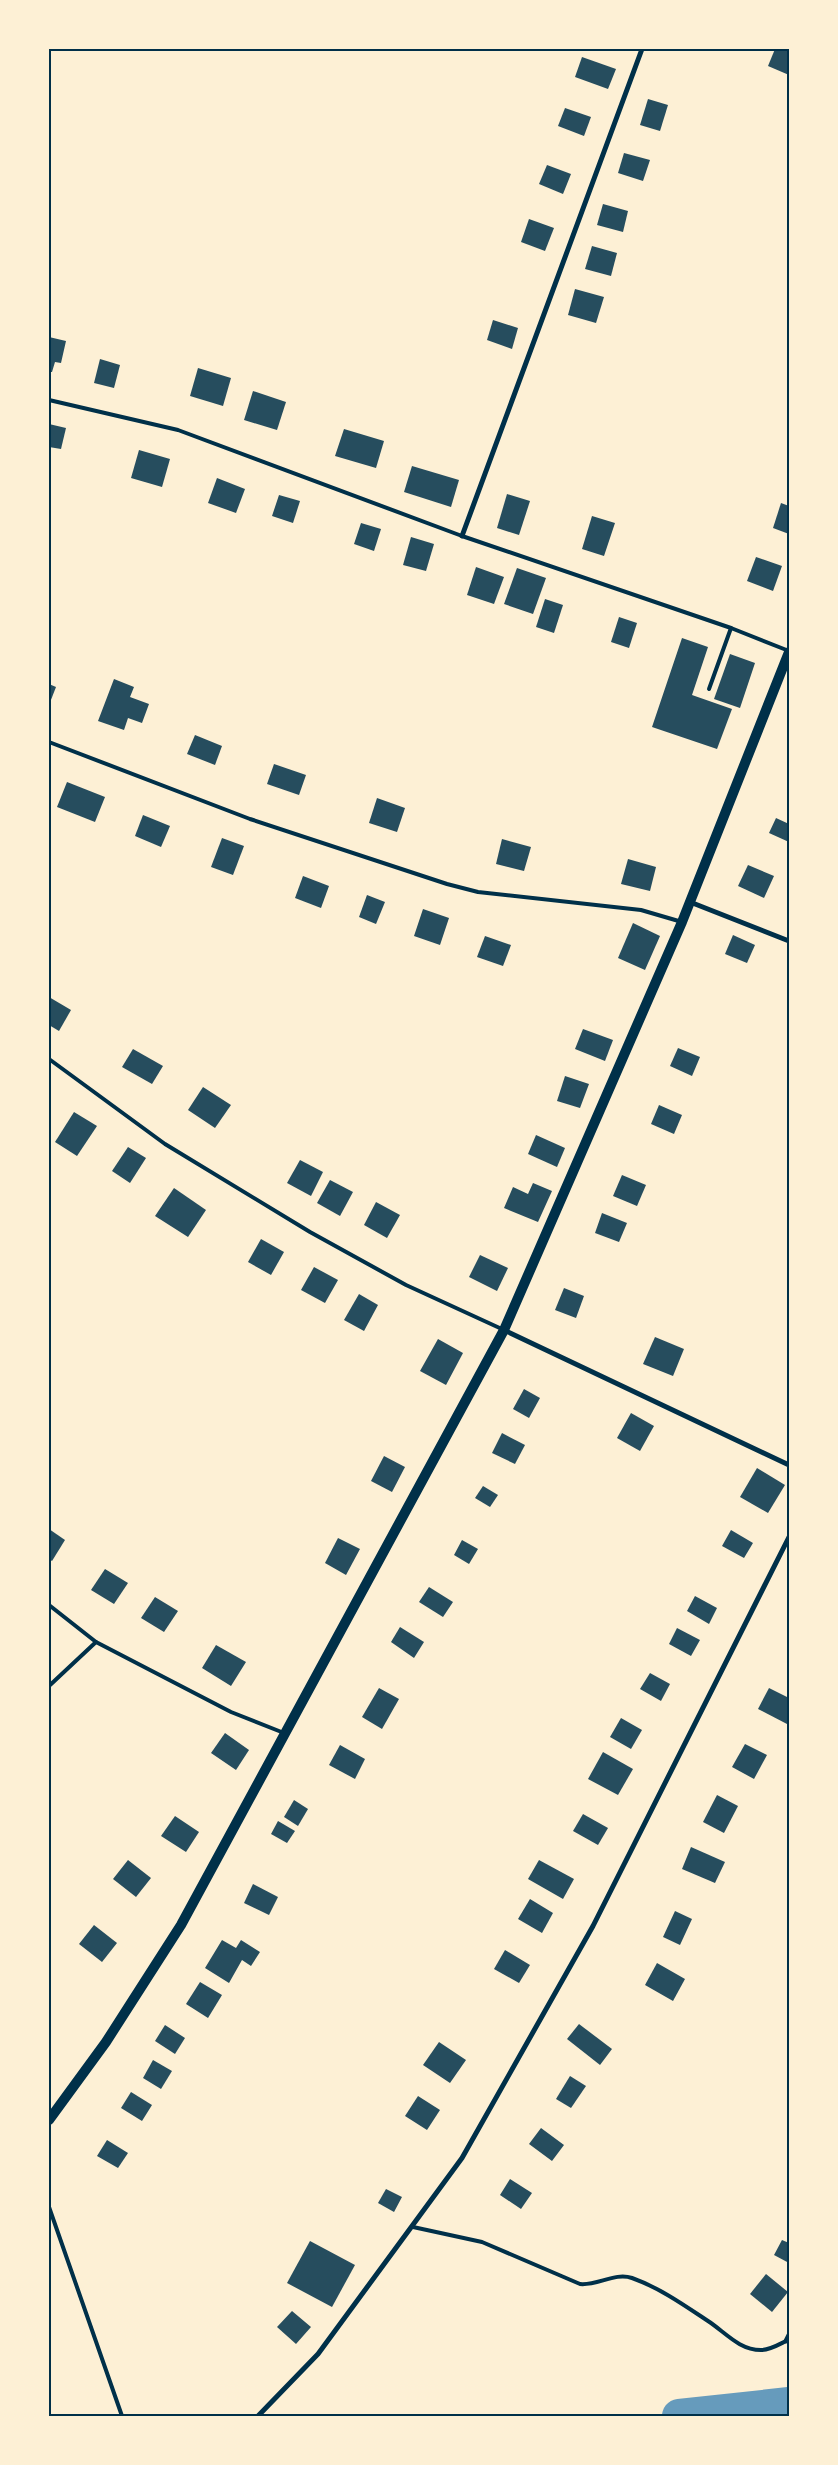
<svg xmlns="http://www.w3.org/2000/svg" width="838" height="2465" font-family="'Nunito Sans',sans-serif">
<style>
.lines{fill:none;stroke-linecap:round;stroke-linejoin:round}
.river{stroke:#669bbc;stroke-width:34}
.building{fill:#264d5e}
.service{stroke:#003049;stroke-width:4}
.minor{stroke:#003049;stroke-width:5}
.secondary{stroke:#003049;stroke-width:10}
.neatline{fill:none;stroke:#003049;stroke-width:2}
</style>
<rect width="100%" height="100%" fill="#fdf0d5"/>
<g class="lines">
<polyline class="river" points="679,2416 789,2404"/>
</g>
<g class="building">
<polygon points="775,49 789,49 789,75 768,66"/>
<polygon points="582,57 616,69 608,89 575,77"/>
<polygon points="648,99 668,105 660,131 640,125"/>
<polygon points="565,108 591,117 584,136 558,126"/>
<polygon points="624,153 650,160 643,181 618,173"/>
<polygon points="547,165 571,174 563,194 539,184"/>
<polygon points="603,204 628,211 623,232 597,225"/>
<polygon points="529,219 554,228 545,251 521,242"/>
<polygon points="592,246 617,253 611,276 585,269"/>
<polygon points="575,289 604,297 596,323 568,315"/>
<polygon points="493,320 518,328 512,349 487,340"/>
<polygon points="49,337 66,341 61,363 55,362 52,372 49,372"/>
<polygon points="100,359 120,365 114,388 94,383"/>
<polygon points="198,368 231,378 223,406 190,396"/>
<polygon points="253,391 286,402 277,430 244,420"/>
<polygon points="49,424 66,428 61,449 49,447"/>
<polygon points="344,429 384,441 376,468 335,456"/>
<polygon points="139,450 170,459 162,487 131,478"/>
<polygon points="412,466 459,480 451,507 404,492"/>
<polygon points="217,478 245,489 236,513 208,503"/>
<polygon points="507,494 530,501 519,535 497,528"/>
<polygon points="279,495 300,501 293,523 272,516"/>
<polygon points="781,503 789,506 789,534 773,528"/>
<polygon points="592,516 615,523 604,556 582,549"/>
<polygon points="361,523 381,529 374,551 354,544"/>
<polygon points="411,537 434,544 426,571 403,565"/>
<polygon points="756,557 782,566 773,591 747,581"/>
<polygon points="476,567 504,577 494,604 467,595"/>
<polygon points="517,568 546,578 533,614 504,604"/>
<polygon points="545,599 563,605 554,633 536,627"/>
<polygon points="619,617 637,623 629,648 611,642"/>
<polygon points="682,638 708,647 692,695 732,709 717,749 652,727"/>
<polygon points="730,654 755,663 740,708 714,699"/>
<polygon points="114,679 134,687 130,697 149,704 142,723 128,718 124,730 98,721"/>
<polygon points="49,684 56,687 49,705"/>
<polygon points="195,735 222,746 215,765 187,754"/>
<polygon points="274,764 306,775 299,795 267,784"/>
<polygon points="67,782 105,797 95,822 57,807"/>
<polygon points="377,798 405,808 397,832 369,823"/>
<polygon points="143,815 170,826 161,847 135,836"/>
<polygon points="776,818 789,824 789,842 769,833"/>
<polygon points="222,838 244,846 233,875 211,867"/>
<polygon points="502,839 531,847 524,871 496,864"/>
<polygon points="628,859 656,867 650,891 621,884"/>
<polygon points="748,865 774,876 764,898 738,886"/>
<polygon points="303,876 329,886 321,908 295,898"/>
<polygon points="367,895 385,902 376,924 359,917"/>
<polygon points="423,909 449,918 440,945 414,936"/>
<polygon points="633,923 660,936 645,970 618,958"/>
<polygon points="733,935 755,945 747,963 725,954"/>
<polygon points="485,936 511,945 503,966 477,957"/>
<polygon points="49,997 71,1010 59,1031 49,1025"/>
<polygon points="583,1029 613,1040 605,1061 575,1049"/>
<polygon points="678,1048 700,1057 692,1076 670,1066"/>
<polygon points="133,1049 163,1066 152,1084 122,1067"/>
<polygon points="565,1076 589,1084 580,1108 557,1101"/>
<polygon points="203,1087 231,1105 215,1128 188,1110"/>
<polygon points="659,1105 682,1115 674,1134 651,1124"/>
<polygon points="74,1112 97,1126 77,1156 55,1142"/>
<polygon points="536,1135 565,1148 557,1167 528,1154"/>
<polygon points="128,1147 146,1158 130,1183 112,1171"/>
<polygon points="300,1160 323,1172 311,1196 287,1183"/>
<polygon points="622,1175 646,1185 637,1206 613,1196"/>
<polygon points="330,1180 353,1192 340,1216 317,1203"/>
<polygon points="533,1183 552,1191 538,1222 504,1208 513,1187 528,1194"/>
<polygon points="174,1188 206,1210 188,1237 155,1216"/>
<polygon points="376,1202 400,1215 387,1238 364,1225"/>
<polygon points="602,1213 627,1223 619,1242 595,1233"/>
<polygon points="261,1239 284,1252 271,1275 248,1262"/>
<polygon points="480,1255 508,1268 497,1291 469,1277"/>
<polygon points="314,1267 338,1280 325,1303 301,1290"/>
<polygon points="564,1288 584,1296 576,1318 555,1310"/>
<polygon points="359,1294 378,1305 364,1331 344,1320"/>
<polygon points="655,1337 684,1349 673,1376 643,1364"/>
<polygon points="438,1339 463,1353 446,1385 420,1371"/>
<polygon points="524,1389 540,1398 529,1418 513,1409"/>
<polygon points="631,1413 654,1426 640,1451 617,1438"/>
<polygon points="502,1433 525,1445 515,1464 492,1453"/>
<polygon points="384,1456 405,1467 392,1492 371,1481"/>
<polygon points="757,1468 785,1485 768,1513 740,1497"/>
<polygon points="483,1486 498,1495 490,1507 475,1498"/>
<polygon points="49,1529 65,1540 52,1561 49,1559"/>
<polygon points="731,1530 753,1543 744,1558 722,1546"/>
<polygon points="338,1538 360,1549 346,1575 325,1563"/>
<polygon points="462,1540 478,1549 469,1564 454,1555"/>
<polygon points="105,1569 128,1583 114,1604 91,1590"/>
<polygon points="429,1587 453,1602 443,1617 419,1602"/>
<polygon points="695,1596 717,1608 709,1624 687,1611"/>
<polygon points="155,1597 178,1611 164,1632 141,1618"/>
<polygon points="400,1627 424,1642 414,1658 391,1642"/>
<polygon points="677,1628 700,1640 691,1656 669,1644"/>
<polygon points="216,1645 246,1662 231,1686 202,1668"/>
<polygon points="650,1673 670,1684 661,1701 640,1689"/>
<polygon points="379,1688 399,1699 382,1729 362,1717"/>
<polygon points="769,1688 789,1698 787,1724 758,1709"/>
<polygon points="621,1718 642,1730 631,1749 610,1737"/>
<polygon points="225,1733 249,1750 236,1770 211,1753"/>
<polygon points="745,1744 767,1755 754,1779 732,1767"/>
<polygon points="340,1745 365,1759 355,1779 329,1765"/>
<polygon points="603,1752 633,1769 618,1795 588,1779"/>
<polygon points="717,1795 738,1806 724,1833 703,1822"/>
<polygon points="294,1800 308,1809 298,1826 284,1817"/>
<polygon points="583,1814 608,1828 598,1845 573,1831"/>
<polygon points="175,1816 199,1832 186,1852 161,1836"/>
<polygon points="278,1821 295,1831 287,1843 271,1834"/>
<polygon points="691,1847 725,1862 715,1883 682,1869"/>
<polygon points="128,1860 151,1878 136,1897 113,1879"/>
<polygon points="539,1860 574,1879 563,1899 528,1879"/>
<polygon points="253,1884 278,1897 269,1915 244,1903"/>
<polygon points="530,1899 553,1913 542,1933 518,1919"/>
<polygon points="675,1911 692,1919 680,1945 663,1937"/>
<polygon points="94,1925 117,1943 102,1962 79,1944"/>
<polygon points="222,1940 236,1948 241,1940 260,1952 251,1966 242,1960 229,1983 205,1968"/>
<polygon points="505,1950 530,1965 519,1983 494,1969"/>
<polygon points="657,1963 685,1979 673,2001 645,1985"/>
<polygon points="200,1982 222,1995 208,2018 186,2004"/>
<polygon points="579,2024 612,2049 600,2065 567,2039"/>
<polygon points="165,2025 185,2038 175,2054 155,2041"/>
<polygon points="439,2042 466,2060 450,2083 423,2065"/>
<polygon points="153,2060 172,2071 161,2089 143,2078"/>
<polygon points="570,2076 586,2086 571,2108 556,2099"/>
<polygon points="131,2092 152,2105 142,2121 121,2108"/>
<polygon points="418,2096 440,2110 427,2130 405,2116"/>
<polygon points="541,2128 564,2145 552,2161 529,2144"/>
<polygon points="107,2140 128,2153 118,2168 97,2156"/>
<polygon points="510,2179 532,2193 521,2209 500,2195"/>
<polygon points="386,2189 402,2197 394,2212 378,2203"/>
<polygon points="782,2240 789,2243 789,2263 774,2255"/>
<polygon points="310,2241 355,2265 332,2307 287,2283"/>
<polygon points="766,2274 788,2292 772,2312 750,2294"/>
<polygon points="292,2311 311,2327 296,2344 277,2327"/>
</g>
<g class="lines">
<g class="service">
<polyline points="49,400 178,430 462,536 731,628 789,651"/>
<polyline points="709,689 731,628"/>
<polyline points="49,742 250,819 447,884 478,892 641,910 682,922"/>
<polyline points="49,1059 165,1144 310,1232 406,1285 504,1330"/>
<polyline points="49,1605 96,1642 231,1712 284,1733"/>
<polyline points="49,1686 96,1642"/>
<polyline points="49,2207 122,2416"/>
<path d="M413 2227 482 2242 580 2284C597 2286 615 2272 632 2278 660 2288 684 2305 708 2321 725 2332 739 2350 761 2350 770 2350 778 2345 786 2341"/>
</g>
<g class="minor">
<polyline points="462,536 642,49"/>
<polyline points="690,902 789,941"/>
<polyline points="504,1330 789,1465"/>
<polyline points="786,2341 789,2335"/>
<polyline points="258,2416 318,2354 462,2158 593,1926 789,1537"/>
</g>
<polyline class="secondary" points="49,2120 106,2042 181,1925 504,1330 682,922 789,652"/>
</g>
<rect width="838" height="2465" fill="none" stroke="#fdf0d5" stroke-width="100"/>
<rect x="50" y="50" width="738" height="2365" class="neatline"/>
</svg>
